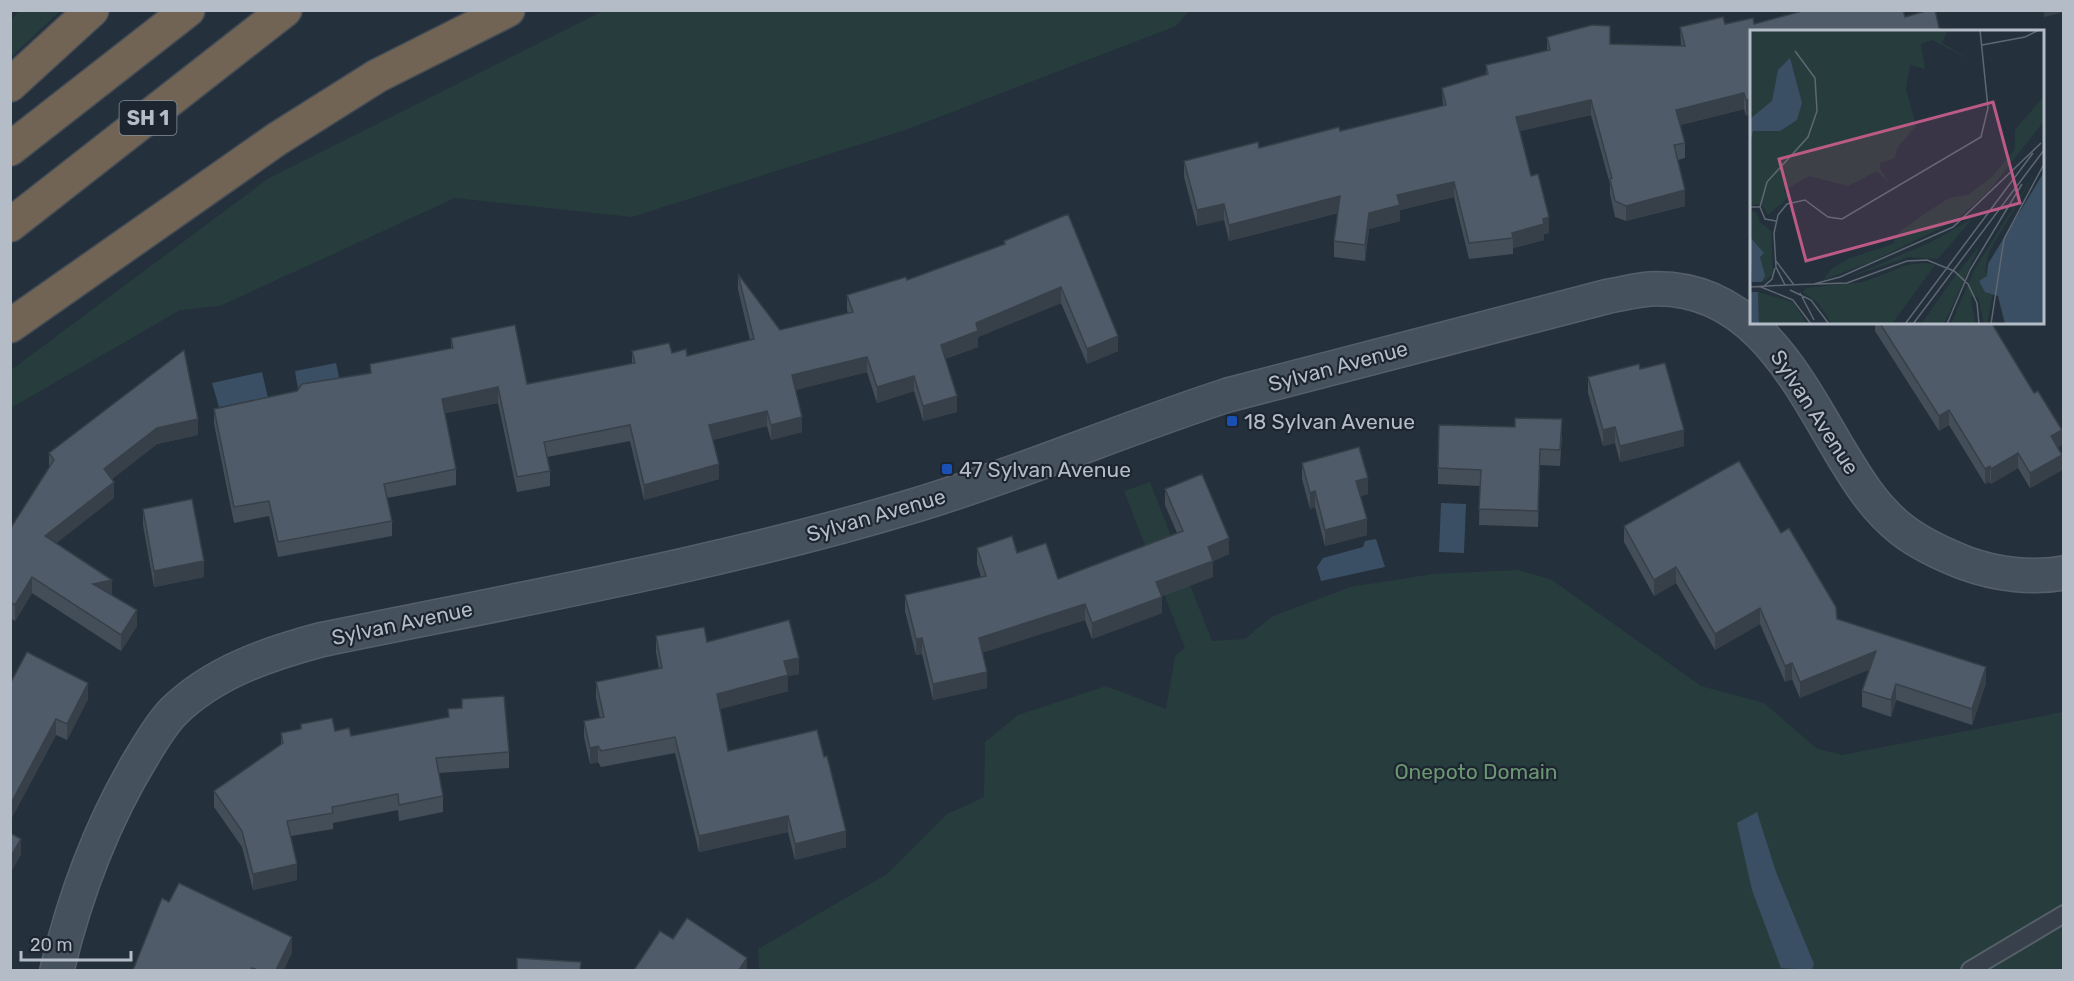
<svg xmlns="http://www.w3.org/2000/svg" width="2074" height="981" font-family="Rubik,sans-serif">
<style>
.green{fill:#273d3d}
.water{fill:#3a4f63}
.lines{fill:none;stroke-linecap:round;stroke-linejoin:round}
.service-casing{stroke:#565f69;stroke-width:20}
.secondary-casing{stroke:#565f69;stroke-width:36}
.motorway-casing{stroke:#434c56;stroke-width:36}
.service{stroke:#38414b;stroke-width:16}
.secondary{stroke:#46515e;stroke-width:33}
.motorway{stroke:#716455;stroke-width:33}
.wall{fill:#444e59}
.shaded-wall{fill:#374049}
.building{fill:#4f5b68;stroke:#374049;stroke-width:1.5}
.transit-dot{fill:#1a4fb4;stroke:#1d2630;stroke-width:2}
.labels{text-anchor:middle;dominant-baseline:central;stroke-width:4.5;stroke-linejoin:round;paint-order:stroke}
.shield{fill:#1d2630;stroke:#868f9a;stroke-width:1.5}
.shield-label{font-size:20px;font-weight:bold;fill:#b3bcc7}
.street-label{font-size:21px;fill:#b3bcc7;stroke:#1d2630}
.poi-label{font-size:21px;fill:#b3bcc7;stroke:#1d2630;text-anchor:start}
.park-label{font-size:21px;fill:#6c9672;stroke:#1d2630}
.inset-road{fill:none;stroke:#5d6873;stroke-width:1.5}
.view{fill:#bc5a86;fill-opacity:0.15;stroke:#bc5a86;stroke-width:3}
.inset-edge{fill:none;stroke:#b3bcc7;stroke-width:3}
</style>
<rect width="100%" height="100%" fill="#24303b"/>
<g class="green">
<polygon points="19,11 60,11 11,57 11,20"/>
<polygon points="603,11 1189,11 1176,26 905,130 632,217 455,198 220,306 180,310 11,408 11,370 269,178"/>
<polygon points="1150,482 1212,641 1245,639 1271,617 1350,587 1433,574 1518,570 1552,580 1701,686 1764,703 1816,748 1842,755 2063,712 2063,970 759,970 758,949 887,874 947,814 984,797 985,742 1018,715 1106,686 1166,709 1175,656 1185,648 1124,491"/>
</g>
<g class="water">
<polygon points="336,363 340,381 298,389 295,371"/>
<polygon points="262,372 269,402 259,399 219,407 212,383"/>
<polygon points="1441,503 1466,504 1464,553 1439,552"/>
<polygon points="1376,539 1385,567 1321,581 1317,567 1323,558 1363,547 1365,541"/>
<polygon points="1757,812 1776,872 1814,964 1812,970 1781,968 1752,890 1737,823"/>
</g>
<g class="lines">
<g class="service-casing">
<polyline id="service" points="1970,970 2064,914"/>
</g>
<g class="secondary-casing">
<path id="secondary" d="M57 970C75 895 102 822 143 755 152 740 162 723 174 711 214 672 268 654 320 640 519 599 721 564 916 505 1022 473 1123 429 1228 395L1609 296C1622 294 1636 290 1650 289 1749 284 1795 374 1837 446 1855 476 1873 507 1901 529 1920 544 1942 554 1965 563 1995 574 2031 579 2064 573"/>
</g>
<g class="motorway-casing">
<g id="motorway">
<polyline points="10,85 92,10"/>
<polyline points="10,149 188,10"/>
<polyline points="10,225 285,10"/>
<polyline points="10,326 277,139 377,76 508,10"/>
</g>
</g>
<use href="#service" class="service"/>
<use href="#secondary" class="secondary"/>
<use href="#motorway" class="motorway"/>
</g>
<g class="wall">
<polygon points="1753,18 1746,116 1744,109 1680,125 1685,143 1685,158 1678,160 1685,206 1626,221 1615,217 1610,194 1610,184 1591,115 1520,131 1531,176 1549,233 1544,234 1544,240 1513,248 1513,254 1469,259 1454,197 1400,210 1400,221 1369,229 1365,261 1334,257 1334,241 1338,213 1229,241 1224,220 1197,226 1184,177 1184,161 1259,148 1340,131 1443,106 1442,88 1486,74 1486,65 1547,50 1547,37 1610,44 1681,46 1680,27 1725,24"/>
<polygon points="1068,214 1118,351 1087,364 1061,303 978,337 978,347 945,359 957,412 923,421 914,391 877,403 867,372 795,390 802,432 771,440 767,426 713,440 719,479 644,500 630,441 547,457 550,471 550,486 517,492 498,403 445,413 456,469 456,485 387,498 392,521 392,536 278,557 269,516 234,523 214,424 214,409 297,391 370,373 370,364 451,349 451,338 527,384 632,364 632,351 672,353 687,356 750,340 738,289 738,274 780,330 848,313 847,310 847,295 907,280 1004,244 1004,241"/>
<polygon points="1875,322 1991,322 2062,445 2058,447 2062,470 2030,488 2018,468 1991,484 1990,482 1985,484 1949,425 1939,431 1875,331"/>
<polygon points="1640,369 1684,446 1620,462 1615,443 1603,446 1588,393 1588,377"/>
<polygon points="198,435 157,444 112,479 114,498 56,543 112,595 137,626 121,651 32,593 15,621 10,618 10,529 49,468 49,453"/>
<polygon points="1562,435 1560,466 1540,465 1538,527 1479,525 1480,486 1438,484 1438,468"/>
<polygon points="1302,463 1368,494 1361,496 1367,535 1325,546 1315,507 1310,509 1302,479"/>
<polygon points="1165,489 1229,554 1213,561 1213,577 1162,596 1162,613 1092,639 1085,620 983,652 987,688 933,700 922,654 916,655 905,611 905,595 981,577 977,564 977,548 1017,553 1058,579 1177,533 1165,505"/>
<polygon points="143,509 204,577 154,587 143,525"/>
<polygon points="1624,526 1781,533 1837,619 1986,683 1972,725 1896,700 1891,717 1862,707 1862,691 1869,669 1800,698 1792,679 1785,682 1760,624 1715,650 1676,583 1654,596 1624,542"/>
<polygon points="656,636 707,642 799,674 788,676 788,691 720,709 728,751 846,847 795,860 788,832 699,852 675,753 601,767 598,762 590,764 584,737 584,721 600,718 596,698 596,682 659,669 656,652"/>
<polygon points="10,684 88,699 67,740 56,735 10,821"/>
<polygon points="462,699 509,752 509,768 439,773 443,796 443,812 399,821 398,810 333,823 333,829 291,836 297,880 253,890 242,847 214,807 214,791 281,744 281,733 301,729 301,724 351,736 448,717 448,709 462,708"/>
</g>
<g class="shaded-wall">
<polygon points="2044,10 2064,10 2064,12 2044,17"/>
<polygon points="1744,93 1744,109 1676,126 1676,110"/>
<polygon points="1752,99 1752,114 1746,116 1746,100"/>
<polygon points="1591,100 1591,115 1516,132 1516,117"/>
<polygon points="1454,182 1454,197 1400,210 1400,221 1369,229 1365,261 1365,245 1369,213 1397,195"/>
<polygon points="1685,190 1685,206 1626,221 1626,206"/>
<polygon points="1340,196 1340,212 1229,241 1229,225"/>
<polygon points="1224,204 1224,220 1197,226 1197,210"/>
<polygon points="1549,217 1549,233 1544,234 1544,240 1513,248 1513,238 1512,233 1543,219"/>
<polygon points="1061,287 1061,303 978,337 978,347 941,360 941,345 976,323"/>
<polygon points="1118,336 1118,351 1087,364 1087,349"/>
<polygon points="867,357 867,372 792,391 792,375"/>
<polygon points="914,376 914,391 877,403 877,387"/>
<polygon points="498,387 498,403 442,414 442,399"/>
<polygon points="957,396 957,412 923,421 923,406"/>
<polygon points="1949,410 1949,425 1939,431 1939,416"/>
<polygon points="767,411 767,426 709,441 709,425"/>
<polygon points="802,417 802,432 771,440 771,425"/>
<polygon points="198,419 198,435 157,444 104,485 104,469 157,428"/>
<polygon points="1615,427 1615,443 1603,446 1603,430"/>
<polygon points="1684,430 1684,446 1620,462 1620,446"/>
<polygon points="2062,430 2062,445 2051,451 2051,436"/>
<polygon points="2018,453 2018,468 1991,484 1991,469"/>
<polygon points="2062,455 2062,470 2030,488 2030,473"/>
<polygon points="719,464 719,479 644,500 644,485"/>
<polygon points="1990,466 1990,482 1985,484 1985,469"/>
<polygon points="1368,478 1368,494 1356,497 1356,481"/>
<polygon points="114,482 114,498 45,552 45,536"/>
<polygon points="1315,491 1315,507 1310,509 1310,493"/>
<polygon points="1367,519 1367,535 1325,546 1325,530"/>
<polygon points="1229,538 1229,554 1213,561 1213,577 1156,598 1156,582 1208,547"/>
<polygon points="204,561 204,577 154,587 154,571"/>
<polygon points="1676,567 1676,583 1654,596 1654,580"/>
<polygon points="32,577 32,593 15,621 15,605"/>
<polygon points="112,580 112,596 93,584"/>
<polygon points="1162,597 1162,613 1092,639 1092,623"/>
<polygon points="1085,604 1085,620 979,654 979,638"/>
<polygon points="1760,608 1760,624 1715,650 1715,634"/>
<polygon points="137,610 137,626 121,651 121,635"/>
<polygon points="922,638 922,654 916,655 916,639"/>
<polygon points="1876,651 1876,667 1800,698 1800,682"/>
<polygon points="799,658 799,674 788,676 788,691 717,710 717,694 784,661"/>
<polygon points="1792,663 1792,679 1785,682 1785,666"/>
<polygon points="1986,667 1986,683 1972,725 1972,709"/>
<polygon points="987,672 987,688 933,700 933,684"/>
<polygon points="88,683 88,699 67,740 67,724"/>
<polygon points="1896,684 1896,700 1891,717 1891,700"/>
<polygon points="56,719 56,735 10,821 10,805"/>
<polygon points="598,746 598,762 590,764 590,748"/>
<polygon points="788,816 788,832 699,852 699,836"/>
<polygon points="846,831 846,847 795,860 795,844"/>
<polygon points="21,839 21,855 10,874 10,858"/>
<polygon points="297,864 297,880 253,890 253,874"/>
<polygon points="292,937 292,953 284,970 276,970"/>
<polygon points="747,958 747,970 739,970"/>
</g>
<g class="building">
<polygon points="1806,10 1903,10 1905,17 1929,10 1935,10 1940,32 1752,32 1752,99 1746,100 1744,93 1676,110 1685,143 1674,145 1685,190 1626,206 1615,201 1610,179 1612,178 1591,100 1516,117 1531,176 1538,174 1549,217 1543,219 1544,224 1512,233 1513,238 1469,243 1454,182 1397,195 1400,205 1369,213 1365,245 1334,241 1340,196 1229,225 1224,204 1197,210 1184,161 1258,142 1259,148 1339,127 1340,131 1446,105 1442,88 1488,74 1486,65 1550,50 1547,37 1592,25 1610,26 1610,44 1685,46 1680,27 1723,17 1725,24 1753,18 1754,24"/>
<polygon points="1068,214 1118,336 1087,349 1061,287 976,323 978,331 941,345 957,396 923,406 914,376 877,387 867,357 792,375 802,417 771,425 767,411 709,425 719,464 644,485 630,425 544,442 550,471 517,477 498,387 442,399 456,469 384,484 392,521 278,542 269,501 234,507 214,409 297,391 302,384 371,373 370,364 453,348 451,338 515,325 527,384 635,363 632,351 669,343 672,353 686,349 687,356 754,339 738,274 780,330 853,312 847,295 906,277 907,280 1005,244 1004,241"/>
<polygon points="1879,322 1991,322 2034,393 2038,391 2062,430 2051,436 2062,455 2030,473 2018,453 1991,469 1990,466 1985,469 1949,410 1939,416"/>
<polygon points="184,350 198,419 157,428 104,469 114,482 45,536 112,580 93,584 137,610 121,635 32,577 15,605 10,602 10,529 54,460 49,453"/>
<polygon points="1665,363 1684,430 1620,446 1615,427 1603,430 1588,377 1639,364 1640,369"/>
<polygon points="1515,418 1562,419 1560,450 1540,449 1538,511 1479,509 1481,470 1438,468 1439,425 1515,427"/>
<polygon points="1359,447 1368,478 1356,481 1367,519 1325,530 1315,491 1310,493 1302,463"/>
<polygon points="1739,461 1781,533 1789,528 1836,607 1837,619 1986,667 1972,709 1896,684 1891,700 1862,691 1876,651 1800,682 1792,663 1785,666 1760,608 1715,634 1676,567 1654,580 1624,526"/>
<polygon points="1202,474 1229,538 1208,547 1213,561 1156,582 1162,597 1092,623 1085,604 979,638 987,672 933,684 922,638 916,639 905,595 986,576 977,548 1012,536 1017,553 1046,543 1058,579 1183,531 1165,489"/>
<polygon points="192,499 204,561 154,571 143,509"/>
<polygon points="789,620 799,658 784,661 788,675 717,694 728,751 817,730 824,757 827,756 846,831 795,844 788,816 699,836 675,737 601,751 598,746 590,748 584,721 604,717 596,682 662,668 656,636 704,627 707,642"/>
<polygon points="27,652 88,683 67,724 56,719 10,805 10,684"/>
<polygon points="504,696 509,752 436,758 443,796 399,805 398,794 332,807 333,813 287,821 297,864 253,874 242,831 214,791 283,743 281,733 301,729 301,724 332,718 335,731 349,728 351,736 449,717 448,709 462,708 462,699"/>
<polygon points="10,833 21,839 10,858"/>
<polygon points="179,883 292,937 276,970 258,970 252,968 251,970 133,970 162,898 169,902"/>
<polygon points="687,918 747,958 739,970 634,970 660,931 673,939"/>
<polygon points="517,958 581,962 580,970 517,970"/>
</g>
<g class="transit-dot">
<rect x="1226" y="415" width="12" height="12" rx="3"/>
<rect x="941" y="463" width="12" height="12" rx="3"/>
</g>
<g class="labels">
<rect class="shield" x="119.5" y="101" width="57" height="34" rx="4.5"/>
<g class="shield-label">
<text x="148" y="118">SH 1</text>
</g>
<g class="street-label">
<text transform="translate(1338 366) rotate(-15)">Sylvan Avenue</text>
<text transform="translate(1815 412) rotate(57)">Sylvan Avenue</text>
<text transform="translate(876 515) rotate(-16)">Sylvan Avenue</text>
<text transform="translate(402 623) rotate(-12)">Sylvan Avenue</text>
</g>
<g class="poi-label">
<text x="1244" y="421">18 Sylvan Avenue</text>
<text x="959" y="469">47 Sylvan Avenue</text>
</g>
<g class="park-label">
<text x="1476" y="771">Onepoto Domain</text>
</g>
</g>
<g transform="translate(1750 30)">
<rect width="294" height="294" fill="#24303b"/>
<path d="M0 0H198L192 13 227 33 182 10 171 14 175 39 160 35 156 59 166 96 147 118 145 128 130 133V139L140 154 127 141 98 156 59 146 33 161 40 163 38 168 18 185 11 174 0 175ZM294 66V91L238 162 205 191 121 232 73 250 82 238 100 228 143 214 148 203 173 185 199 168 218 165 243 146 265 119V100ZM287 140 239 222 235 240 237 244 238 234 294 142V294H255L248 266 243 264 237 294H234L228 267H221L225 294H201L225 238ZM0 180 7 183 10 192 21 201 23 244 14 252 11 238 0 243ZM222 189 188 229 159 227 94 249 181 212ZM230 215 194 294H171L205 246ZM174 233 185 235 142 294H82L69 274 53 262 56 258 113 252 157 235ZM8 262 43 272 57 294H9Z" fill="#273d3d"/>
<path d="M40 28 52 73 47 90 30 101H3L0 114 1 88 22 71 28 40ZM294 142V294H255L248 266 235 262 229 251 237 246 238 234ZM0 207 14 223 10 227 15 246 12 252H2ZM0 262H8L9 294H0Z" fill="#3a4f63"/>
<path class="inset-road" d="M232 15 275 7 289 0M0 177H10L15 189 26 191M10 177 17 152 58 107 67 81 65 48 45 21M26 231 44 255M64 254 90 247 203 197 291 113M35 255 97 253 157 231 177 230 204 241 218 254 227 273 229 294M0 257 35 255 26 237 24 203 28 185 37 174 55 170 78 187 92 189 231 107 238 78 230 0M11 257 43 270 61 294M13 257 22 249 25 238M40 260 61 270 79 294M50 263 64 290M155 294 283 123M163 294 294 120M197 294 220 240 272 154M241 294 254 209 294 134"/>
<path class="view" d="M243 72 270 173 56 231 29 129Z"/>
<rect width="294" height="294" class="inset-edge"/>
</g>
<rect width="2074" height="981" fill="none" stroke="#b3bcc7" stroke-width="24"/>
<path d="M21 951v9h110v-9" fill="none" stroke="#b3bcc7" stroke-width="3"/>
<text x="30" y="951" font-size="18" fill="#b3bcc7" stroke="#1d2630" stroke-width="4.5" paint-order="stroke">20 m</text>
</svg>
